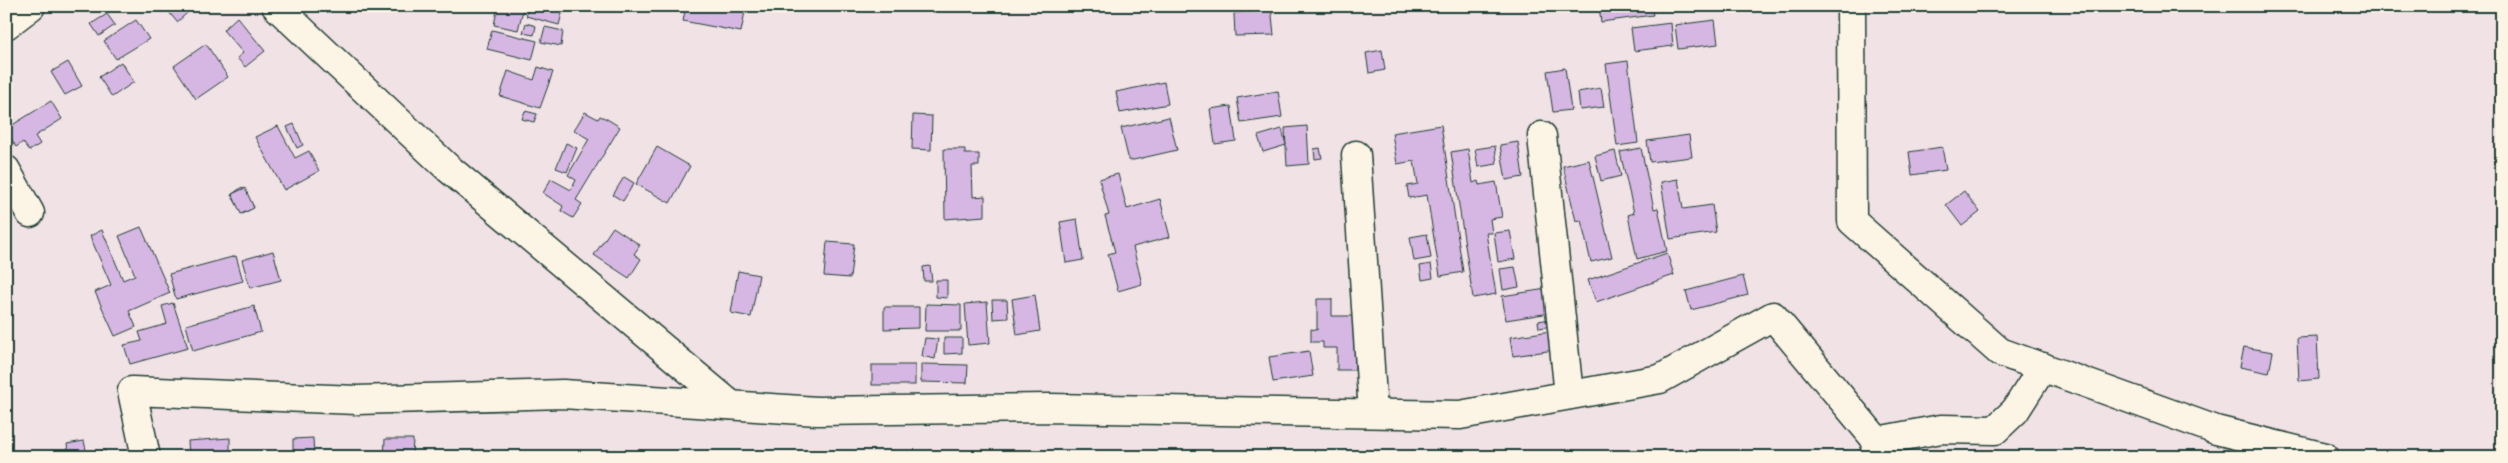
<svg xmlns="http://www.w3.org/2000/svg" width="2508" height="463" font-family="Caveat,sans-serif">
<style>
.building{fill:#d6b7e4;stroke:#1f3d34}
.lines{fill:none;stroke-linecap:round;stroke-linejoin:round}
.street-casing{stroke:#1f3d34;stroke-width:31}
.secondary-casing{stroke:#1f3d34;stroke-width:31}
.street{stroke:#fcf5e5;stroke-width:28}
.secondary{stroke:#fcf5e5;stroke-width:28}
</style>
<rect width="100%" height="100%" fill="#f1e2e5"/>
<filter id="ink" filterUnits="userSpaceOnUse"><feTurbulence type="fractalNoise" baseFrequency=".02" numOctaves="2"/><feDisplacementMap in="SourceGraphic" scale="10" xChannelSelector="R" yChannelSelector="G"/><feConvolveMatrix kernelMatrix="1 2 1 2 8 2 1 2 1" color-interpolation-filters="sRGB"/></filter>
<g filter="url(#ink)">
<g class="building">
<polygon points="164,6 195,6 177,22"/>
<polygon points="498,6 524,6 518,30 494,25"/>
<polygon points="529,6 564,6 559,25 526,16"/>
<polygon points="686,6 746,6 741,32 683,21"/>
<polygon points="1251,6 1271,6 1274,35 1235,36 1234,13 1252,12"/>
<polygon points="1651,6 1653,15 1601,22 1599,6"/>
<polygon points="1658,6 1667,6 1667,9 1659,11"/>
<polygon points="107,14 115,25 99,36 91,24"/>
<polygon points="237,17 265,51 245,67 237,58 243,53 223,30"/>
<polygon points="136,20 149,39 116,59 104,41"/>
<polygon points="1715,20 1718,44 1678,49 1675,25"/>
<polygon points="526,23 536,26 534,35 523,33"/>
<polygon points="1671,23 1673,46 1634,51 1631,28"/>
<polygon points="545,27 563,31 561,46 541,42"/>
<polygon points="492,30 537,41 532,60 487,49"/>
<polygon points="206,44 228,77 196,99 174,66"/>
<polygon points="1382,50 1385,70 1369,73 1366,53"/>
<polygon points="1628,61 1638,143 1617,146 1606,64"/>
<polygon points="68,62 82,86 65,95 51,72"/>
<polygon points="121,62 134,82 112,97 99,77"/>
<polygon points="538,67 553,72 540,108 500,96 508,71 534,80"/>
<polygon points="1565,68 1571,110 1553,112 1547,71"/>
<polygon points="1164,82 1168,104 1120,113 1116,92"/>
<polygon points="1601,88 1604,107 1580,110 1578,92"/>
<polygon points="1278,91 1282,117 1241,123 1237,98"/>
<polygon points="51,101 62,119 35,136 40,144 29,151 23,142 16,147 6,129"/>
<polygon points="1231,106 1236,141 1215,144 1210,109"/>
<polygon points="525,111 537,114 534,122 522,119"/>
<polygon points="585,112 598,119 600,116 607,119 620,127 576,200 582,204 573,218 561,211 563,206 543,193 551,179 571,190 576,180 568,175 589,139 574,130"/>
<polygon points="913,115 932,116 931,150 912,149"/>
<polygon points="1169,117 1177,150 1129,161 1121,128"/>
<polygon points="294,124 303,145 297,148 287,127"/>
<polygon points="1441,125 1463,272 1440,276 1427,195 1409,198 1407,186 1418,184 1414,161 1397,164 1392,133"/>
<polygon points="278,126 295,158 309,151 319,171 284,190 255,137"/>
<polygon points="1307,126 1309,164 1287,166 1285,128"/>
<polygon points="1282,129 1286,145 1263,152 1258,136"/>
<polygon points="1689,135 1692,157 1650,162 1647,141"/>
<polygon points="1518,142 1523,177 1506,180 1500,145"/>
<polygon points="566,143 577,148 567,172 556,168"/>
<polygon points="1495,146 1497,164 1478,167 1475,149"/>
<polygon points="657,147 690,166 670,203 636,184"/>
<polygon points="1942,147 1946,170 1912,175 1909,152"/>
<polygon points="1320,148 1322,158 1315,159 1314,149"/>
<polygon points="1641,148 1654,209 1658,208 1667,251 1637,259 1628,215 1634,213 1620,152"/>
<polygon points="944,149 965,149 965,154 979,154 979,166 972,166 973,197 985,196 985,216 945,219"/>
<polygon points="1468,149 1473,183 1478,181 1479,185 1496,182 1502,217 1490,219 1492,233 1486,233 1496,294 1473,298 1451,152"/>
<polygon points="1615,151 1621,176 1601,181 1595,156"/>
<polygon points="1589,160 1612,257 1591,262 1581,220 1576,221 1563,166"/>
<polygon points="1118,174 1127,209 1160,199 1170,237 1133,247 1142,284 1118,291 1108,254 1115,252 1105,216 1109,215 1099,179"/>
<polygon points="624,177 634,183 623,201 613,195"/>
<polygon points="1678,179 1683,209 1712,205 1716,232 1670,239 1661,182"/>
<polygon points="242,187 254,207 243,214 231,195"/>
<polygon points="245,188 254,208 241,214 232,194"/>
<polygon points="1964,191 1980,212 1962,226 1946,205"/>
<polygon points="1077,219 1083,260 1066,263 1060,222"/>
<polygon points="141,227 170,293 129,311 136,327 115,336 95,292 111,285 90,236 102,230 123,280 135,275 119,236"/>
<polygon points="613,227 640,245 634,254 641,259 629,278 594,255"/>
<polygon points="1510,231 1515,259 1498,262 1494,233"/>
<polygon points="1427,234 1431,258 1414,261 1410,237"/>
<polygon points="827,242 854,244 850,278 824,276"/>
<polygon points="273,251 281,280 250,288 242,260"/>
<polygon points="1667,253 1674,275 1596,302 1588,280"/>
<polygon points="236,256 243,281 176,299 169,274"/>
<polygon points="1431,264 1433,278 1422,280 1420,266"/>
<polygon points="930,266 932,281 924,281 923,267"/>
<polygon points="1515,267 1519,287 1503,290 1500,269"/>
<polygon points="738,271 759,275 751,317 731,313"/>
<polygon points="1743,276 1748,295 1691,310 1686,291"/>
<polygon points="936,280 947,280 947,298 936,297"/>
<polygon points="1546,289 1550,313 1506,320 1502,296"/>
<polygon points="1035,295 1040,331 1017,335 1012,299"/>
<polygon points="1317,299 1332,299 1332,316 1355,316 1355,370 1337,370 1337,348 1323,348 1323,342 1311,342 1311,329 1317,330"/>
<polygon points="992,300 1007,300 1008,318 993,319"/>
<polygon points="987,302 990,343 968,345 965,304"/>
<polygon points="173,303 188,348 130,364 124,345 142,341 139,332 167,324 162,306"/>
<polygon points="926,304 961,305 961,331 925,331"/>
<polygon points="254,306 261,332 193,351 186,325"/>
<polygon points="884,307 919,307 919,328 884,329"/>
<polygon points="1551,319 1552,326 1539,328 1538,321"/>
<polygon points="1551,331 1554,350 1513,356 1510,337"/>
<polygon points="2317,337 2319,379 2299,381 2297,338"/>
<polygon points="925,338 938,339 935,359 922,356"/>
<polygon points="944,338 962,338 962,353 944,354"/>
<polygon points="2244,347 2273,352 2269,373 2240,367"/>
<polygon points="1309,351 1313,376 1273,382 1269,357"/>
<polygon points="921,364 968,365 967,383 921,382"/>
<rect x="872" y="365" width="43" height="20"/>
<polygon points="230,438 230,457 189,457 188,441"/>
<polygon points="313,438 314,457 293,457 293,439"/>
<polygon points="385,439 413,439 412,457 384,457"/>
<polygon points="84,441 87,454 105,450 106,457 69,457 67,444"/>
</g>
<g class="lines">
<g class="street-casing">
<g id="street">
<polyline points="6,25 31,6"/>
<polyline points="1542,136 1569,395"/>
<polyline points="1356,155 1373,413"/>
<polyline points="6,170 30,213"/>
<polyline points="146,457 132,391 357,400 563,394 817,411 1049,408 1460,415 1660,379 1773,316 1877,441"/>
<polyline points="1874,457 1877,441 1941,429 1995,430 2015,411 2043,367"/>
</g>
</g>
<g class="secondary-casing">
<g id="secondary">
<polyline points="276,6 448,168 731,405"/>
<polyline points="1851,6 1852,221 2000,352 2216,430 2325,457"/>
</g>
</g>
<use href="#street" class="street"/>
<use href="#secondary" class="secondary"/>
</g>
</g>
<rect width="2508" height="463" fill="none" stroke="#fcf5e5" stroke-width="25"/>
<rect x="12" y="12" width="2483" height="438" fill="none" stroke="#1f3d34" stroke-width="2" filter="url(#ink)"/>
</svg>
